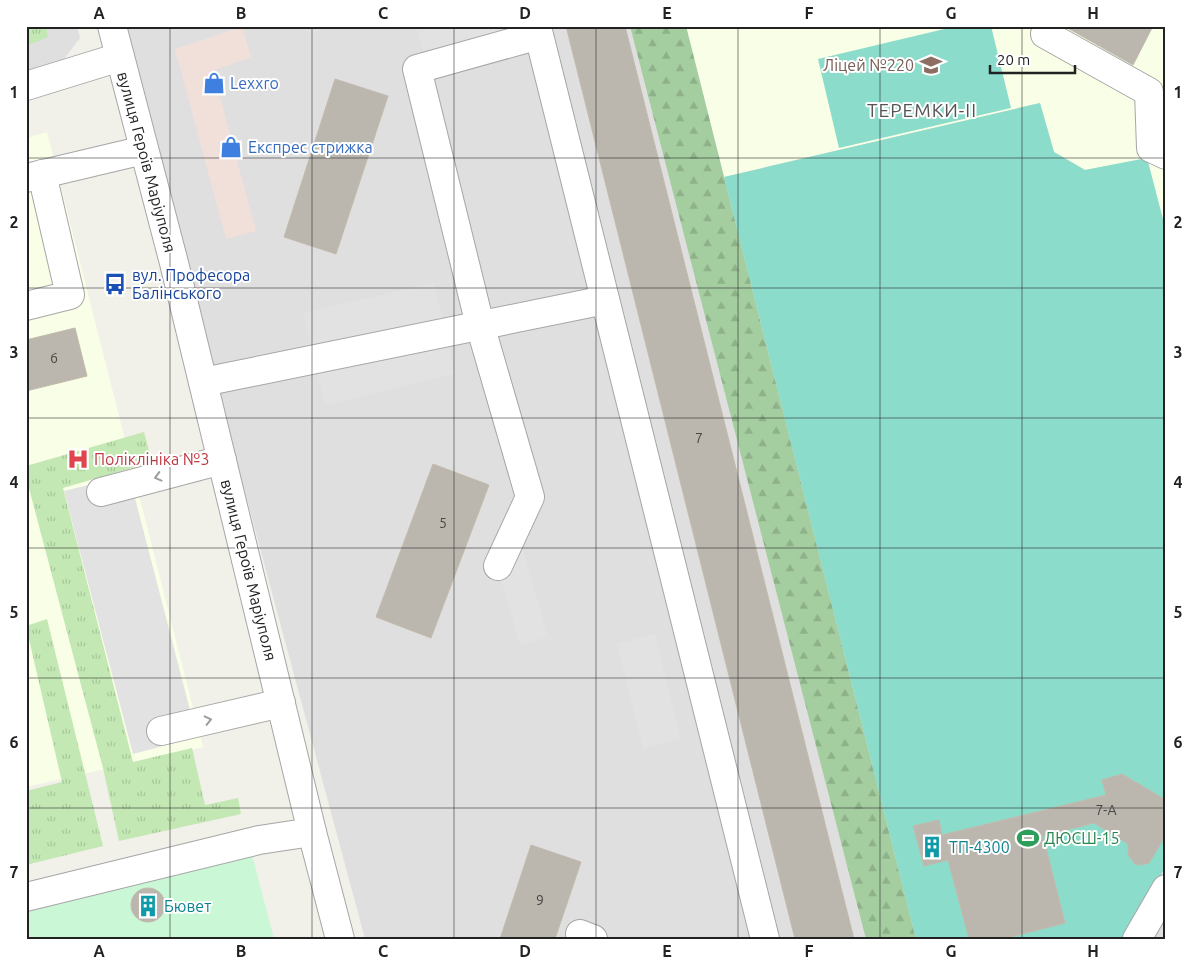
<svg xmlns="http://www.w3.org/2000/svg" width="1192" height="965" font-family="Ubuntu,sans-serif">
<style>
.residential{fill:#e0dfdf}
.commercial{fill:#f1dfda}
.education{fill:#f9fee6}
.grass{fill:url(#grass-tufts)}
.forest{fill:url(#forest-firs)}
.park{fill:#caf7d6}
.pitch{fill:#8cdccb}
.parking{fill:#e2e2e2}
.building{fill:#bbb7af;stroke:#c3baac}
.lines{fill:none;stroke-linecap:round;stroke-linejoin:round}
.minor-casing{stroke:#a6a6a6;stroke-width:30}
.minor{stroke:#fff;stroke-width:28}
.oneway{stroke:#9c9c9c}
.grid{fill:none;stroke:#222;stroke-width:1;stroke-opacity:0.55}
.labels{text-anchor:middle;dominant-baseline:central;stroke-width:4;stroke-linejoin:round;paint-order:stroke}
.number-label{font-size:14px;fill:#484745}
.education-label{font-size:16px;fill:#785e54;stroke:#fff;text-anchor:end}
.shop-label{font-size:16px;fill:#366cbe;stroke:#fff;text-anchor:start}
.street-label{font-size:16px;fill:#222;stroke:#fff}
.transit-label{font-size:16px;fill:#164399;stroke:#fff;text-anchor:start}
.health-label{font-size:16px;fill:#be3a42;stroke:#fff;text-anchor:start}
.leisure-label{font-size:16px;fill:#27864d;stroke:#fff;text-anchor:start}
.culture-label{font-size:16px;fill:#0d838f;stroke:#fff;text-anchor:start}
.quarter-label{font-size:19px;letter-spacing:1px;fill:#555;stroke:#fff}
.neatline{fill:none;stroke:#222;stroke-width:2}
.grid-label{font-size:16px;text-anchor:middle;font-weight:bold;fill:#222}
</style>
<defs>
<pattern id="grass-tufts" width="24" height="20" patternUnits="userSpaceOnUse" patternTransform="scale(1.25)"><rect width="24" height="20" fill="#c3e8b3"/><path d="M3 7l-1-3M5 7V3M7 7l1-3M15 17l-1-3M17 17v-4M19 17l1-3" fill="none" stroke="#a7c79a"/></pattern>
<pattern id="forest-firs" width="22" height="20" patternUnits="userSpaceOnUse" patternTransform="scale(1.25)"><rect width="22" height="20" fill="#a5cea0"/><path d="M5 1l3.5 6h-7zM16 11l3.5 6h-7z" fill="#8eb18a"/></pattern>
</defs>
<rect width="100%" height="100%" fill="#f1f0e9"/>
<g class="residential">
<polygon points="26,26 77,26 80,38 54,72 26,80"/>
<polygon points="121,26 1166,26 1166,939 365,939 130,64"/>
</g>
<polygon class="commercial" points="242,27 251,57 213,71 256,231 226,239 175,49"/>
<g class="education">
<polygon points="686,26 1166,26 1166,231 1147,158 1085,170 1054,152 1040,103 724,177"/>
<polygon points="47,132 203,747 26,787 26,138"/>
</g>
<g class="grass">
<polygon points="26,26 46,26 48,37 26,46"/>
<polygon points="144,432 152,462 63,488 133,762 192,748 205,805 238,798 241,814 119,841 103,768 26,477 26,466"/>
<polygon points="47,619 103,846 26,865 26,791 62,782 26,626"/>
</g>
<polygon class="forest" points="630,26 686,26 916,939 866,939"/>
<polygon class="park" points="251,851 274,939 26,939 26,905"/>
<g class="pitch">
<polygon points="957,26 991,26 1011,108 839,148 818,59"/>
<polygon points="1040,103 1054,152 1085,170 1147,158 1166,231 1166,865 1127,939 916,939 724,177"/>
</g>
<g class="parking">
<polygon points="416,26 518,26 519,31 425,58"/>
<polygon points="434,283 455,374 325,405 303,313"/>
<polygon points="129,475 197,737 133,754 64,491"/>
<polygon points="522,547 548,637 520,645 494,556"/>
<polygon points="655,634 681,739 643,748 617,644"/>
</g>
<g class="building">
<polygon points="566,26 625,26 854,939 795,939"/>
<polygon points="1064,26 1153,26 1133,65"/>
<polygon points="335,79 388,96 336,254 284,237"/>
<polygon points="75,328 87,376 26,391 26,340"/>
<polygon points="433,464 489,485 431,638 376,617"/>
<polygon points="1122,774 1166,800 1166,835 1149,863 1140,865 1135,864 1128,855 1128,844 1094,823 1043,836 1065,923 1003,939 969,939 948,860 924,866 913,826 939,820 942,835 1106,795 1102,780"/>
<polygon points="531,845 581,862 555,939 500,939"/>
<circle cx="148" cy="905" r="17"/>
</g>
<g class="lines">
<g class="minor-casing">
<g id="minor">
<polyline points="112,26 174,263 312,832 340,939"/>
<polyline points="1049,26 1045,34 1149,92 1151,148 1166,155"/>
<polyline points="26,86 120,57"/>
<polyline points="26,178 144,150"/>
<polyline points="26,306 70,295 42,174"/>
<polyline points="203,382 605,300"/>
<polyline points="101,492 222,460"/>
<polyline points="498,566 530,497 480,325 417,69 539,35 765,939"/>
<polyline points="161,731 281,703"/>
<polyline points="26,897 259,840 312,832"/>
<polyline points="580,934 593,939"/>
<polyline points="1137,939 1166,889"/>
</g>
</g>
<use href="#minor" class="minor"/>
</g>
<defs><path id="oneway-chevron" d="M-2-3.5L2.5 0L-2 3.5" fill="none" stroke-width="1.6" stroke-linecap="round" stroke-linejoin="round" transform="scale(1.25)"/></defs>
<g class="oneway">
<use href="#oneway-chevron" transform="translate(158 477) rotate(165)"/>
<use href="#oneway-chevron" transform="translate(208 720) rotate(-13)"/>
</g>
<path class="grid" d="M170 26V939M312 26V939M454 26V939M596 26V939M738 26V939M880 26V939M1022 26V939M26 158H1166M26 288H1166M26 418H1166M26 548H1166M26 678H1166M26 808H1166"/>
<defs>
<g id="school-bare" transform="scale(1.725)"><path d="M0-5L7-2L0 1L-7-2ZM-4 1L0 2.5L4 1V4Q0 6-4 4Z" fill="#8d6e63" stroke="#fff" stroke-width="2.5" paint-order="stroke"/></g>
<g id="shop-bare" transform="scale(1.725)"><path d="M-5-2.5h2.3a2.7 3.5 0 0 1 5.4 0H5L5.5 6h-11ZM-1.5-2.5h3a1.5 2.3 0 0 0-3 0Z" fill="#3f7fe0" stroke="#fff" stroke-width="2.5" paint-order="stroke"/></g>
<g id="bus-bare" transform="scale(1.725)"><path d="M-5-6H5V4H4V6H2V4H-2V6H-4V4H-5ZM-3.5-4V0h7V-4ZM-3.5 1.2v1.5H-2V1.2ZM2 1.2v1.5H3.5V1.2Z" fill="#1a4fb4" stroke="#fff" stroke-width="2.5" paint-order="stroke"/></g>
<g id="hospital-bare" transform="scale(1.725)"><path d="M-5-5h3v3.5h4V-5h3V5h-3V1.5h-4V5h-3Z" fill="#e0444e" stroke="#fff" stroke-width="2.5" paint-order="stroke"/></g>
<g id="stadium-bare" transform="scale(1.725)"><path d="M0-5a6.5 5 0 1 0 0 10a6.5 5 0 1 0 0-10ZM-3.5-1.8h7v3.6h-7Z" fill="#2e9e5b" stroke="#fff" stroke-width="2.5" paint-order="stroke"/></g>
<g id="building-bare" transform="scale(1.725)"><path d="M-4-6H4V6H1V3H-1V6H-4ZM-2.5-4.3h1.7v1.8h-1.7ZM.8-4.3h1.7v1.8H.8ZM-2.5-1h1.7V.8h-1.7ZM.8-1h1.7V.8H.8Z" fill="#0f9aa8" stroke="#fff" stroke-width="2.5" paint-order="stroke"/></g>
</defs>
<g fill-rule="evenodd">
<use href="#school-bare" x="931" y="65"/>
<use href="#shop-bare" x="214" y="83"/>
<use href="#shop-bare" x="231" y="147"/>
<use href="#bus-bare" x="115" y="284"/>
<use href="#hospital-bare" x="78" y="459"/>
<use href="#stadium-bare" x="1028" y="838"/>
<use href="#building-bare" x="932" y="847"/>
<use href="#building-bare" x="148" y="906"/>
</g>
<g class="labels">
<g class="number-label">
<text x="54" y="358">6</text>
<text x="699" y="438">7</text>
<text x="443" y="523">5</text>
<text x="1106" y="810">7-А</text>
<text x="540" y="900">9</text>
</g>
<g class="education-label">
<text x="914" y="65">Ліцей №220</text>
</g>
<g class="shop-label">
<text x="230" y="83">Lexxro</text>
<text x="248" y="147">Експрес стрижка</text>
</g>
<g class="street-label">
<text transform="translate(147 162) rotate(75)">вулиця Героїв Маріуполя</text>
<text transform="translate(249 570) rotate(76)">вулиця Героїв Маріуполя</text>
</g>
<g class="transit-label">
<text x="132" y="275">вул. Професора<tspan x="132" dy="18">Балінського</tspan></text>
</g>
<g class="health-label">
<text x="94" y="459">Поліклініка №3</text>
</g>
<g class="leisure-label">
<text x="1044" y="838">ДЮСШ-15</text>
</g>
<g class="culture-label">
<text x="949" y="847">ТП-4300</text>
<text x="164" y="906">Бювет</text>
</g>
<g class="quarter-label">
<text x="922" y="110">ТЕРЕМКИ-ІІ</text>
</g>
</g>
<rect width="1192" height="965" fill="none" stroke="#ffffff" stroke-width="55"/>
<path d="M990 65v8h85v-8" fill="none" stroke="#222222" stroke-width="2.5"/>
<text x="997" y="65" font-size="15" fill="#222222" stroke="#ffffff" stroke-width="4" paint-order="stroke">20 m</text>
<rect x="28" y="28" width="1136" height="910" class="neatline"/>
<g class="grid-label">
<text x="99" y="19">A</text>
<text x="241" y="19">B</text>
<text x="383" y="19">C</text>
<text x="525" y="19">D</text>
<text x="667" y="19">E</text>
<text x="809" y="19">F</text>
<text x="951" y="19">G</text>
<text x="1093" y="19">H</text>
<text x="14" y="98">1</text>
<text x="1178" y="98">1</text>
<text x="14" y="228">2</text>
<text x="1178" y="228">2</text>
<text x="14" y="358">3</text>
<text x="1178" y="358">3</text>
<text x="14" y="488">4</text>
<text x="1178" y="488">4</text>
<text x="14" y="618">5</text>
<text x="1178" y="618">5</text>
<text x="14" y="748">6</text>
<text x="1178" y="748">6</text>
<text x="14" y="878">7</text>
<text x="1178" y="878">7</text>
<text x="99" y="957">A</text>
<text x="241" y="957">B</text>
<text x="383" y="957">C</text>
<text x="525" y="957">D</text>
<text x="667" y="957">E</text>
<text x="809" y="957">F</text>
<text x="951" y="957">G</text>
<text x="1093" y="957">H</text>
</g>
</svg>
